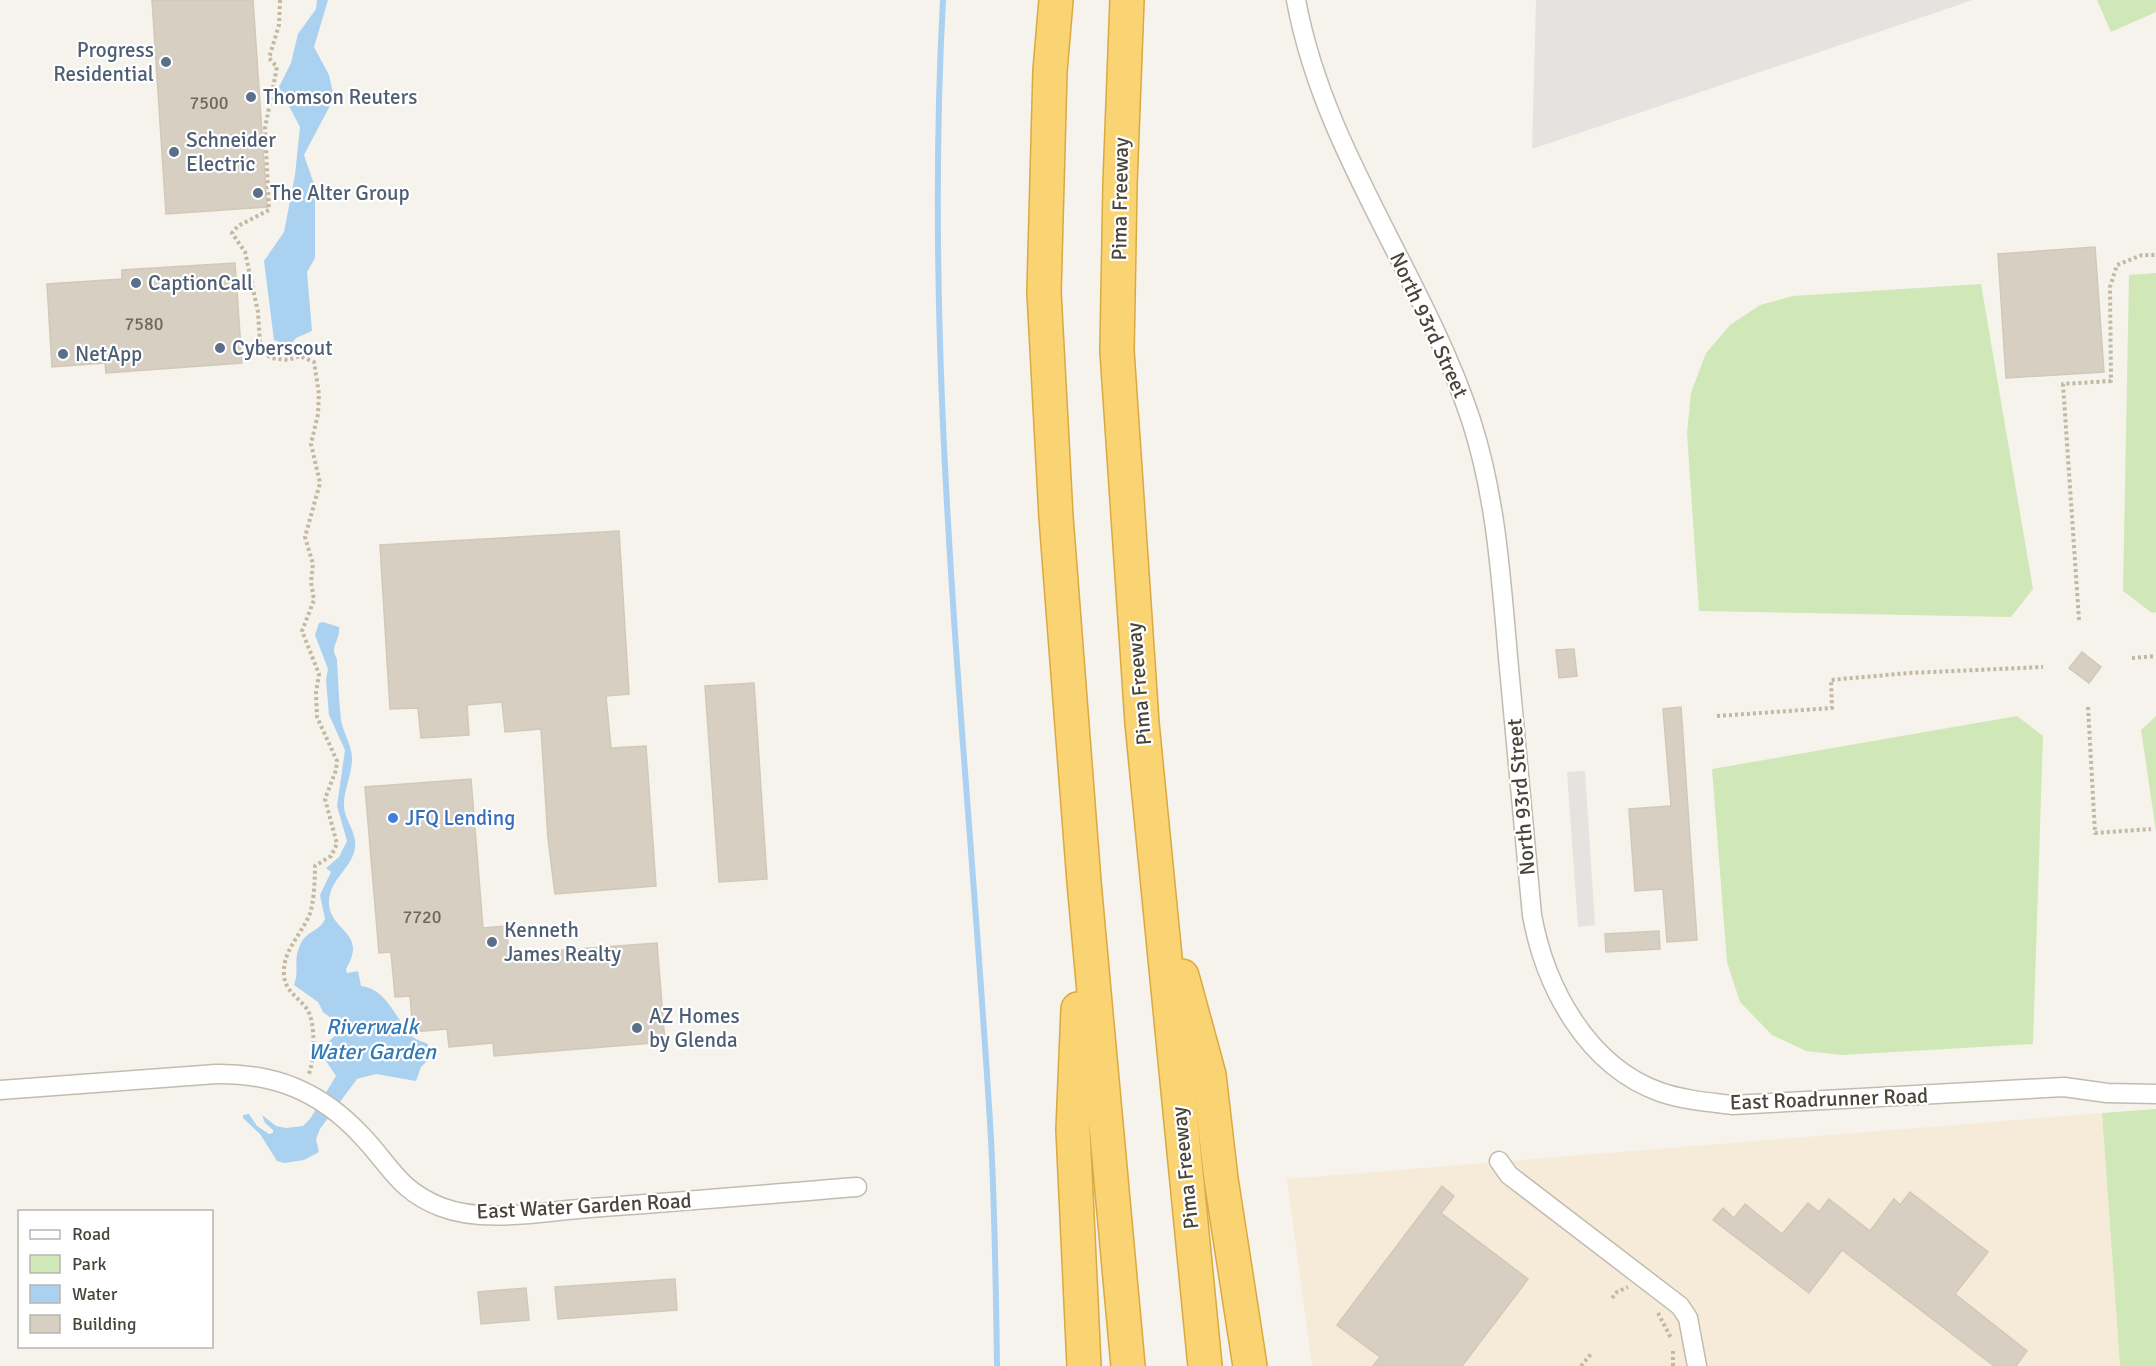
<svg xmlns="http://www.w3.org/2000/svg" width="2156" height="1366" font-family="Signika,sans-serif">
<style>
.commercial{fill:#f6ebd9}
.green{fill:#d0e8b7}
.parking{fill:#e5e3e0}
.water{fill:#abd1f0}
.lines{fill:none;stroke-linecap:round;stroke-linejoin:round}
.stream{stroke:#abd1f0;stroke-width:6}
.building{fill:#d7d0c2;stroke:#d2c8b5;stroke-width:1.5}
.minor-casing{stroke:#c1bcaf;stroke-width:21}
.motorway-casing{stroke:#dba941;stroke-width:36}
.path{stroke:#c3b8a0;stroke-width:4;stroke-dasharray:3 3;stroke-linecap:butt}
.minor{stroke:#fff;stroke-width:18}
.motorway{stroke:#fad373;stroke-width:33}
.service-dot{fill:#5c6f8a;stroke:#fff;stroke-width:2}
.shop-dot{fill:#3f7fe0;stroke:#fff;stroke-width:2}
.labels{text-anchor:middle;dominant-baseline:central;stroke-width:4.5;stroke-linejoin:round;paint-order:stroke}
.number-label{font-size:18px;fill:#6d685c}
.service-label{font-size:21px;fill:#4e5e75;stroke:#fff;text-anchor:start}
.street-label{font-size:21px;fill:#4a453a;stroke:#fff}
.shop-label{font-size:21px;fill:#366cbe;stroke:#fff;text-anchor:start}
.water-label{font-size:22px;font-style:italic;fill:#3479b5;stroke:#fff}
</style>
<rect width="100%" height="100%" fill="#f6f3ec"/>
<polygon class="commercial" points="2102,1113 2120,1366 1312,1366 1287,1179"/>
<g class="green">
<polygon points="2097,0 2156,0 2156,12 2111,32"/>
<polygon points="2156,273 2156,612 2152,613 2123,591 2129,275"/>
<polygon points="1981,284 2033,589 2011,617 1699,611 1687,433 1691,393 1706,353 1730,325 1760,305 1793,296"/>
<polygon points="2017,716 2043,736 2033,1044 1842,1055 1806,1051 1772,1035 1740,1002 1727,962 1712,769"/>
<polygon points="2156,716 2156,831 2141,730"/>
<polygon points="2156,1109 2156,1366 2120,1366 2102,1113"/>
</g>
<g class="parking">
<polygon points="1536,0 1973,0 1532,149"/>
<polygon points="1585,771 1595,925 1578,927 1567,772"/>
</g>
<g class="water">
<polygon points="317,0 328,0 314,47 329,75 334,98 304,155 315,187 315,258 307,272 312,331 296,338 289,346 274,340 264,261 284,232 295,175 300,127 279,87 291,63 298,34 316,9"/>
<path d="M323 622 339 627C340 636 336 640 334 649 333 654 337 656 337 661 338 680 339 701 341 720 343 733 352 745 352 759 352 774 344 789 344 804 343 819 357 830 355 848 352 868 330 879 329 901 328 932 369 931 346 969L347 973 358 971 361 986C387 989 395 1018 411 1035 415 1040 422 1041 428 1044L429 1059 421 1067 416 1081 376 1074 357 1079 320 1129 316 1139 319 1152 304 1160 284 1163 277 1161 260 1134 243 1118V1115L249 1114 257 1126 269 1134 273 1133V1130L265 1123 262 1115 276 1126 286 1128 303 1126 310 1119 336 1076 322 1055 329 1041 338 1033 336 1022 323 1012 318 1002 294 985C300 969 292 961 301 943 307 931 320 931 325 919L320 895 331 872 326 868 339 857 347 841 337 806 345 750 329 715 326 680 328 669 315 635 319 623Z"/>
</g>
<g class="lines">
<path class="stream" d="M943 0C922 381 969 760 991 1139 995 1215 996 1290 997 1366"/>
</g>
<g class="building">
<polygon points="152,0 253,0 267,207 166,214"/>
<polygon points="2095,247 2104,372 2006,378 1998,254"/>
<polygon points="235,263 242,363 106,373 105,363 52,367 47,284 122,279 122,270"/>
<polygon points="619,531 629,694 606,696 611,748 646,746 656,886 555,894 548,839 541,729 505,732 502,702 467,705 469,735 421,738 418,708 390,709 380,545"/>
<polygon points="1574,649 1577,676 1559,678 1556,650"/>
<polygon points="2082,652 2101,667 2089,683 2069,668"/>
<polygon points="754,683 767,879 719,882 705,686"/>
<polygon points="1681,707 1697,940 1667,942 1663,889 1635,891 1629,809 1671,806 1663,709"/>
<polygon points="471,779 483,928 506,926 509,954 657,943 665,1042 494,1056 493,1043 449,1047 447,1029 413,1032 410,996 395,997 391,952 379,953 365,787"/>
<polygon points="1659,931 1660,949 1606,952 1605,934"/>
<polygon points="1442,1186 1454,1196 1441,1213 1528,1279 1462,1366 1373,1366 1380,1357 1337,1325"/>
<polygon points="1910,1192 1988,1252 1955,1294 2027,1351 2016,1366 1994,1366 1842,1250 1809,1293 1713,1220 1723,1208 1734,1218 1745,1204 1782,1234 1808,1203 1819,1212 1829,1199 1870,1231 1894,1199 1900,1205"/>
<polygon points="675,1279 677,1310 558,1319 555,1287"/>
<polygon points="526,1288 529,1320 481,1324 478,1292"/>
</g>
<g class="lines">
<g class="minor-casing">
<g id="minor">
<path d="M1296 0C1324 152 1423 275 1471 420 1496 497 1501 577 1508 657 1516 743 1524 829 1532 915 1545 987 1587 1066 1660 1092 1683 1100 1708 1102 1732 1105L2064 1087 2107 1093 2156 1094"/>
<path d="M0 1090 216 1074C275 1073 321 1092 361 1135 391 1166 398 1190 441 1207 485 1224 544 1211 590 1208 679 1202 768 1194 857 1187"/>
<polyline points="1499,1161 1509,1175 1680,1306 1688,1318 1697,1366"/>
</g>
</g>
<g class="motorway-casing">
<g id="motorway">
<polyline points="1056,0 1050,71 1044,292 1056,517 1084,882 1128,1366"/>
<polyline points="1127,0 1120,184 1117,351 1142,723 1205,1366"/>
<polyline points="1182,976 1209,1075 1221,1179 1250,1366"/>
<polyline points="1078,1009 1073,1130 1084,1366"/>
</g>
</g>
<g class="path">
<path d="M280 0 279 25 269 58 277 67 265 128 269 210 238 226 232 233 245 252 258 312 260 343 270 358 288 360 300 356 314 362 319 394 318 414 311 444 320 483 305 537 313 564 311 582 314 600 302 631 319 674 316 693 317 717 337 761 336 770 325 799 337 844 331 856 315 866C315 879 314 905 309 916 300 936 282 952 284 975 285 991 298 997 307 1009 316 1023 315 1061 308 1076"/>
<polyline points="2079,620 2063,384 2111,381 2110,287 2117,265 2142,255 2156,255"/>
<polyline points="2132,658 2156,656"/>
<polyline points="2088,707 2095,833 2151,829"/>
<polyline points="1717,716 1832,708 1831,680 1909,673 2043,667"/>
<polyline points="1612,1298 1617,1292 1628,1287"/>
<polyline points="1658,1313 1671,1338"/>
<polyline points="1581,1366 1591,1354"/>
<polyline points="1673,1366 1673,1348"/>
</g>
<use href="#minor" class="minor"/>
<use href="#motorway" class="motorway"/>
</g>
<g class="service-dot">
<circle cx="166" cy="62" r="6"/>
<circle cx="251" cy="97" r="6"/>
<circle cx="174" cy="152" r="6"/>
<circle cx="258" cy="193" r="6"/>
<circle cx="136" cy="283" r="6"/>
<circle cx="220" cy="348" r="6"/>
<circle cx="63" cy="354" r="6"/>
<circle cx="492" cy="942" r="6"/>
<circle cx="637" cy="1028" r="6"/>
</g>
<circle class="shop-dot" cx="393" cy="818" r="6"/>
<g class="labels">
<g class="number-label">
<text x="209" y="103">7500</text>
<text x="144" y="324">7580</text>
<text x="422" y="917">7720</text>
</g>
<g class="service-label">
<text x="154" y="50" text-anchor="end">Progress<tspan x="154" dy="24">Residential</tspan></text>
<text x="263" y="97">Thomson Reuters</text>
<text x="186" y="140">Schneider<tspan x="186" dy="24">Electric</tspan></text>
<text x="270" y="193">The Alter Group</text>
<text x="148" y="283">CaptionCall</text>
<text x="232" y="348">Cyberscout</text>
<text x="75" y="354">NetApp</text>
<text x="504" y="930">Kenneth<tspan x="504" dy="24">James Realty</tspan></text>
<text x="649" y="1016">AZ Homes<tspan x="649" dy="24">by Glenda</tspan></text>
</g>
<g class="street-label">
<text transform="translate(1120 199) rotate(-89)">Pima Freeway</text>
<text transform="translate(1429 325) rotate(65)">North 93rd Street</text>
<text transform="translate(1139 684) rotate(-95)">Pima Freeway</text>
<text transform="translate(1521 797) rotate(-95)">North 93rd Street</text>
<text transform="translate(1829 1099) rotate(-2)">East Roadrunner Road</text>
<text transform="translate(1185 1168) rotate(-96)">Pima Freeway</text>
<text transform="translate(584 1206) rotate(-3)">East Water Garden Road</text>
</g>
<g class="shop-label">
<text x="405" y="818">JFQ Lending</text>
</g>
<g class="water-label">
<text x="372" y="1026">Riverwalk<tspan x="372" dy="25">Water Garden</tspan></text>
</g>
</g>
<rect x="18" y="1210" width="195" height="138" fill="#ffffff" stroke="#b7b5b0" stroke-width="1.5"/>
<rect x="30" y="1230" width="30" height="9" fill="#ffffff" stroke="#b7b5b0" stroke-width="1.5"/>
<text x="72" y="1240" font-size="18" fill="#4a453a">Road</text>
<rect x="30" y="1255" width="30" height="18" fill="#d0e8b7" stroke="#b7b5b0" stroke-width="1.5"/>
<text x="72" y="1270" font-size="18" fill="#4a453a">Park</text>
<rect x="30" y="1285" width="30" height="18" fill="#abd1f0" stroke="#b7b5b0" stroke-width="1.5"/>
<text x="72" y="1300" font-size="18" fill="#4a453a">Water</text>
<rect x="30" y="1315" width="30" height="18" fill="#d7d0c2" stroke="#b7b5b0" stroke-width="1.5"/>
<text x="72" y="1330" font-size="18" fill="#4a453a">Building</text>
</svg>
